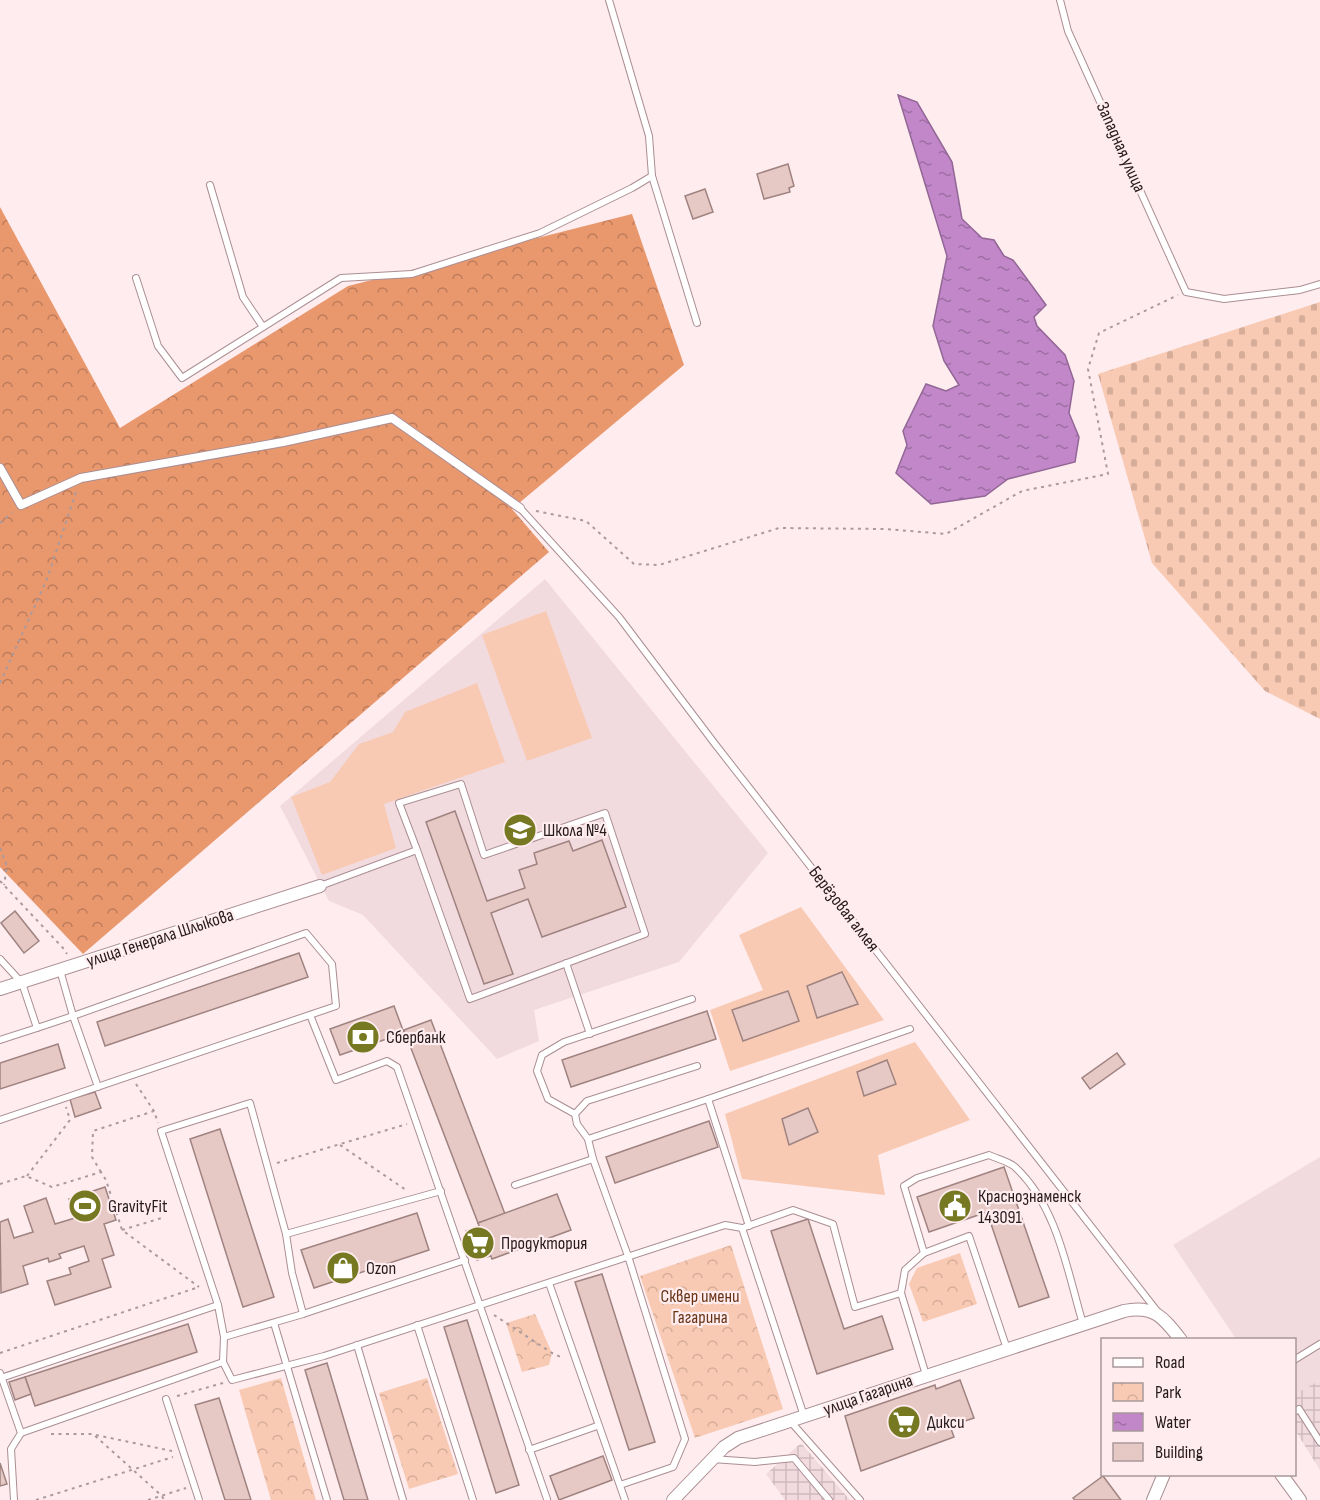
<svg xmlns="http://www.w3.org/2000/svg" width="1320" height="1500" font-family="'Sofia Sans Condensed',sans-serif">
<style>
.built{fill:#f2dbdf}
.industrial{fill:url(#industrial-grid)}
.forest{fill:url(#forest-crowns)}
.cemetery{fill:url(#cemetery-stones)}
.park{fill:url(#park-crowns)}
.garden{fill:#f9cab3}
.water{fill:url(#water-ripples);stroke:#926695;stroke-width:1.5}
.building{fill:#e6c8c4;stroke:#9f8380;stroke-width:1.5}
.lines{fill:none;stroke-linecap:round;stroke-linejoin:round}
.service-casing{stroke:#aa8e93;stroke-width:8}
.pedestrian-casing{stroke:#aa8e93;stroke-width:10}
.minor-casing{stroke:#aa8e93;stroke-width:14}
.path{stroke:#aa9a9d;stroke-width:2;stroke-dasharray:3 4.5;stroke-linecap:butt}
.service{stroke:#fff;stroke-width:6}
.pedestrian{stroke:#fff;stroke-width:8}
.minor{stroke:#fff;stroke-width:12}
.labels{text-anchor:middle;dominant-baseline:central;stroke-width:4.5;stroke-linejoin:round;paint-order:stroke}
.street-label{font-size:18px;fill:#251a1c;stroke:#ffecef}
.poi-label{font-size:18px;fill:#251a1c;stroke:#ffecef;text-anchor:start}
.park-label{font-size:18px;fill:#683416;stroke:#ffecef}
</style>
<defs>
<pattern id="industrial-grid" width="8" height="8" patternUnits="userSpaceOnUse" patternTransform="scale(1.5)"><rect width="8" height="8" fill="#f2dbdf"/><path d="M0 4h8M4 0v8" fill="none" stroke="#cfbbbf"/></pattern>
<pattern id="forest-crowns" width="20" height="18" patternUnits="userSpaceOnUse" patternTransform="scale(1.5)"><rect width="20" height="18" fill="#e9986e"/><path d="M2 6a3 3 0 1 1 6 0M12 15a3 3 0 1 1 6 0" fill="none" stroke="#bd7b5a"/></pattern>
<pattern id="cemetery-stones" width="16" height="16" patternUnits="userSpaceOnUse" patternTransform="scale(1.5)"><rect width="16" height="16" fill="#f9cab3"/><path d="M2 7V4a2 2 0 0 1 4 0v3zM10 15v-3a2 2 0 0 1 4 0v3z" fill="#d5ad99"/></pattern>
<pattern id="park-crowns" width="20" height="18" patternUnits="userSpaceOnUse" patternTransform="scale(1.5)"><rect width="20" height="18" fill="#f9cab3"/><path d="M2 6a3 3 0 1 1 6 0M12 15a3 3 0 1 1 6 0" fill="none" stroke="#d5ad99"/></pattern>
<pattern id="water-ripples" width="26" height="14" patternUnits="userSpaceOnUse" patternTransform="scale(1.5)"><rect width="26" height="14" fill="#c187c9"/><path d="M2 4q2-2 4 0t4 0M15 11q2-2 4 0t4 0" fill="none" stroke="#9d6ea2"/></pattern>
</defs>
<rect width="100%" height="100%" fill="#ffecef"/>
<g class="built">
<polygon points="545,579 768,853 679,962 534,1010 539,1041 497,1059 363,915 329,901 280,806"/>
<polygon points="1320,1157 1320,1380 1295,1395 1294,1340 1236,1339 1173,1245"/>
</g>
<g class="industrial">
<polygon points="1320,1380 1320,1470 1295,1430 1294,1395"/>
<polygon points="801,1443 850,1500 785,1500 766,1474"/>
</g>
<polygon class="forest" points="0,207 120,428 348,286 632,214 684,365 512,509 549,552 83,954 0,867"/>
<polygon class="cemetery" points="1320,302 1320,719 1265,691 1152,563 1098,374"/>
<g class="park">
<polygon points="731,1245 783,1409 695,1438 640,1276"/>
<polygon points="960,1253 977,1304 923,1322 909,1284 917,1268"/>
<polygon points="535,1314 552,1353 549,1365 522,1372 506,1323"/>
<polygon points="281,1378 316,1500 271,1500 239,1390"/>
<polygon points="427,1378 458,1474 409,1489 379,1393"/>
</g>
<g class="garden">
<polygon points="546,611 592,738 527,761 482,635"/>
<polygon points="477,683 505,762 384,804 396,848 322,875 291,797 330,782 359,744 393,732 405,712"/>
<polygon points="801,907 884,1020 730,1071 710,1010 763,990 739,935"/>
<polygon points="915,1042 970,1120 878,1155 885,1195 742,1179 725,1114"/>
</g>
<polygon class="water" points="898,95 917,102 952,162 962,219 982,238 994,240 1004,256 1013,260 1046,305 1034,317 1037,326 1065,355 1074,381 1069,413 1079,437 1075,462 1008,479 985,496 931,504 896,473 907,445 903,431 926,384 946,391 959,385 944,361 933,326 947,256"/>
<g class="building">
<polygon points="788,164 794,186 789,188 790,192 764,199 757,174"/>
<polygon points="705,189 713,212 693,219 685,196"/>
<polygon points="455,811 487,901 525,888 519,870 537,864 534,853 569,841 573,851 602,840 626,907 542,937 528,899 491,913 513,974 484,984 426,822"/>
<polygon points="15,911 39,941 24,953 1,923"/>
<polygon points="299,953 308,977 105,1046 97,1022"/>
<polygon points="842,972 858,1004 817,1018 807,986"/>
<polygon points="788,991 799,1021 743,1041 732,1010"/>
<polygon points="394,1006 404,1033 340,1055 330,1029"/>
<polygon points="707,1011 716,1039 571,1087 562,1060"/>
<polygon points="431,1020 505,1214 478,1223 404,1030"/>
<polygon points="58,1044 65,1068 0,1089 0,1063"/>
<polygon points="1117,1053 1125,1064 1090,1089 1082,1078"/>
<polygon points="887,1060 896,1084 864,1096 857,1072"/>
<polygon points="95,1092 101,1108 75,1117 70,1099"/>
<polygon points="808,1108 818,1132 789,1145 782,1119"/>
<polygon points="709,1121 718,1147 615,1183 606,1157"/>
<polygon points="220,1129 274,1297 243,1307 190,1139"/>
<polygon points="1004,1167 1049,1297 1019,1307 987,1212 929,1232 917,1197"/>
<polygon points="105,1187 116,1220 104,1224 114,1255 102,1259 111,1287 55,1305 47,1281 71,1274 69,1268 89,1261 84,1246 59,1254 61,1258 49,1262 48,1258 23,1266 28,1284 1,1293 0,1222 8,1219 14,1238 33,1232 24,1206 46,1198 55,1224 75,1218 69,1199"/>
<polygon points="557,1194 571,1230 492,1259 478,1223"/>
<polygon points="417,1213 429,1250 314,1288 301,1250"/>
<polygon points="808,1219 844,1329 882,1316 893,1349 817,1374 771,1231"/>
<polygon points="479,1226 490,1256 477,1260 466,1231"/>
<polygon points="602,1274 655,1442 629,1450 575,1282"/>
<polygon points="467,1320 519,1485 496,1493 444,1327"/>
<polygon points="188,1324 197,1352 35,1406 25,1377"/>
<polygon points="327,1363 368,1500 344,1500 305,1370"/>
<polygon points="25,1377 31,1394 15,1400 9,1382"/>
<polygon points="960,1380 974,1418 950,1426 954,1437 861,1471 845,1416 935,1385 936,1389"/>
<polygon points="219,1398 251,1500 225,1500 195,1405"/>
<polygon points="603,1456 612,1480 559,1500 550,1476"/>
<polygon points="0,1463 7,1484 0,1486"/>
<polygon points="1103,1476 1121,1500 1075,1500 1073,1498"/>
</g>
<g class="lines">
<g class="service-casing">
<g id="service">
<polyline points="609,0 649,136 652,176 697,323"/>
<polyline points="1060,0 1068,31 1186,292 1224,299 1300,290 1320,284"/>
<polyline points="210,185 243,297 263,327"/>
<polyline points="136,278 158,346 182,378 341,278 412,274 540,233 632,188 652,176"/>
<polyline points="520,508 619,617 715,744 1157,1311"/>
<polyline points="320,886 417,850 399,803 461,784 484,855 605,813 645,934 470,999 417,850"/>
<polyline points="0,959 22,983 37,1028 73,1016 98,1087"/>
<polyline points="566,963 590,1034"/>
<polyline points="310,1015 336,1080 387,1061 397,1067 547,1499"/>
<polyline points="0,1040 37,1028"/>
<polyline points="708,1099 910,1029"/>
<polyline points="575,1114 548,1099 537,1071 542,1055 564,1042 692,999"/>
<polyline points="0,1120 336,1006 332,964 306,933 73,1016 60,970"/>
<polyline points="588,1139 577,1124 575,1114 587,1101 697,1066"/>
<polyline points="593,1159 588,1139 708,1099 749,1226"/>
<polyline points="515,1185 593,1159 628,1256 685,1439 673,1467 620,1485"/>
<polyline points="745,1227 793,1210 833,1224 855,1307 901,1293"/>
<polyline points="286,1234 441,1191"/>
<polyline points="924,1253 969,1236 1007,1349"/>
<polyline points="549,1283 625,1500"/>
<polyline points="303,1314 292,1273 286,1234 250,1103 161,1131 218,1305 224,1337 223,1362 232,1380 324,1356 725,1225 742,1228 804,1416"/>
<polyline points="274,1323 327,1500"/>
<polyline points="417,1325 473,1500"/>
<polyline points="224,1337 303,1314 465,1260"/>
<polyline points="357,1345 403,1500"/>
<polyline points="1294,1360 1320,1344"/>
<polyline points="0,1373 21,1433 11,1449 14,1500"/>
<path d="M926 1375 901 1293 905 1270 924 1253 904 1186 917 1178 989 1155C997 1159 1008 1161 1015 1167 1058 1207 1067 1271 1083 1324"/>
<polyline points="1,1378 218,1305"/>
<polyline points="166,1399 199,1500"/>
<polyline points="1294,1412 1299,1409 1320,1442"/>
<polyline points="791,1422 860,1500"/>
<polyline points="21,1433 223,1362"/>
<polyline points="529,1450 597,1426"/>
<polyline points="712,1459 755,1462 794,1458 829,1500"/>
</g>
</g>
<g class="pedestrian-casing">
<polyline id="pedestrian" points="0,468 21,505 81,478 283,442 392,418 520,508"/>
</g>
<g class="minor-casing">
<g id="minor">
<polyline points="0,989 320,886"/>
<polyline points="1281,1474 1300,1500"/>
<path d="M673 1500 724 1447 738 1438 1124 1311C1154 1305 1163 1317 1181 1340"/>
<polyline points="1153,1500 1164,1474"/>
</g>
</g>
<g class="path">
<polyline points="536,511 586,521 634,564 659,565 779,528 886,529 946,534 1022,491 1108,474 1088,369 1099,333 1178,295"/>
<polyline points="0,523 12,513"/>
<polyline points="0,683 47,579 76,492"/>
<polyline points="0,848 7,866 4,885"/>
<polyline points="0,881 63,948 67,954"/>
<polyline points="136,1084 154,1111"/>
<polyline points="340,1145 406,1190"/>
<polyline points="277,1163 407,1124"/>
<polyline points="101,1172 92,1157 93,1131 154,1111 158,1123"/>
<polyline points="27,1176 70,1120 66,1107"/>
<polyline points="0,1184 26,1176 52,1187 101,1172 106,1180 122,1230 199,1287"/>
<polyline points="122,1230 165,1217"/>
<polyline points="494,1315 552,1353 563,1358"/>
<polyline points="0,1353 199,1287"/>
<polyline points="177,1396 223,1383"/>
<polyline points="51,1434 93,1434 162,1496 164,1500"/>
<polyline points="96,1435 172,1451"/>
<polyline points="36,1500 173,1457"/>
<polyline points="148,1500 186,1488"/>
</g>
<use href="#service" class="service"/>
<use href="#pedestrian" class="pedestrian"/>
<use href="#minor" class="minor"/>
</g>
<defs>
<g id="school-disc" transform="scale(1.725)"><circle r="9.5" fill="#767921" stroke="#ffecef"/><path d="M0-5L7-2L0 1L-7-2ZM-4 1L0 2.5L4 1V4Q0 6-4 4Z" fill="#fff"/></g>
<g id="bank-disc" transform="scale(1.725)"><circle r="9.5" fill="#767921" stroke="#ffecef"/><path d="M-6-4H6V4H-6ZM0-2.3a2.3 2.3 0 1 0 0 4.6a2.3 2.3 0 1 0 0-4.6Z" fill="#fff"/></g>
<g id="stadium-disc" transform="scale(1.725)"><circle r="9.5" fill="#767921" stroke="#ffecef"/><path d="M0-5a6.5 5 0 1 0 0 10a6.5 5 0 1 0 0-10ZM-3.5-1.8h7v3.6h-7Z" fill="#fff"/></g>
<g id="civic-disc" transform="scale(1.725)"><circle r="9.5" fill="#767921" stroke="#ffecef"/><path d="M-.6-6.5H3V-4.5H.6V-3L4-1V1h2V6H-6V1h2V-1L-.6-3ZM-1.2 2.5V6h2.4V2.5Z" fill="#fff"/></g>
<g id="supermarket-disc" transform="scale(1.725)"><circle r="9.5" fill="#767921" stroke="#ffecef"/><path d="M-6-5.5h2.5l.6 2H6L4.5 2H-2.5L-4.4-4H-6ZM-1.5 3.2a1.3 1.3 0 1 0 .1 0ZM3 3.2a1.3 1.3 0 1 0 .1 0Z" fill="#fff"/></g>
<g id="shop-disc" transform="scale(1.725)"><circle r="9.5" fill="#767921" stroke="#ffecef"/><path d="M-5-2.5h2.3a2.7 3.5 0 0 1 5.4 0H5L5.5 6h-11ZM-1.5-2.5h3a1.5 2.3 0 0 0-3 0Z" fill="#fff"/></g>
</defs>
<g fill-rule="evenodd">
<use href="#school-disc" x="520" y="830"/>
<use href="#bank-disc" x="363" y="1037"/>
<use href="#stadium-disc" x="85" y="1206"/>
<use href="#civic-disc" x="955" y="1206"/>
<use href="#supermarket-disc" x="478" y="1243"/>
<use href="#shop-disc" x="343" y="1268"/>
<use href="#supermarket-disc" x="904" y="1422"/>
</g>
<g class="labels">
<g class="street-label">
<text transform="translate(1121 147) rotate(66)">Западная улица</text>
<text transform="translate(844 909) rotate(52)">Берёзовая аллея</text>
<text transform="translate(160 938) rotate(-18)">улица Генерала Шлыкова</text>
<text transform="translate(868 1395) rotate(-19)">улица Гагарина</text>
</g>
<g class="poi-label">
<text x="543" y="830">Школа №4</text>
<text x="386" y="1037">Сбербанк</text>
<text x="978" y="1196">Краснознаменск<tspan x="978" dy="21">143091</tspan></text>
<text x="108" y="1206">GravityFit</text>
<text x="501" y="1243">Продуктория</text>
<text x="366" y="1268">Ozon</text>
<text x="927" y="1422">Дикси</text>
</g>
<g class="park-label">
<text x="700" y="1296">Сквер имени<tspan x="700" dy="21">Гагарина</tspan></text>
</g>
</g>
<rect x="1101" y="1338" width="195" height="138" fill="#ffecef" stroke="#a8989b" stroke-width="1.5"/>
<rect x="1113" y="1358" width="30" height="9" fill="#ffffff" stroke="#a8989b" stroke-width="1.5"/>
<text x="1155" y="1368" font-size="18" fill="#251a1c">Road</text>
<rect x="1113" y="1383" width="30" height="18" fill="url(#park-crowns)" stroke="#a8989b" stroke-width="1.5"/>
<text x="1155" y="1398" font-size="18" fill="#251a1c">Park</text>
<rect x="1113" y="1413" width="30" height="18" fill="url(#water-ripples)" stroke="#a8989b" stroke-width="1.5"/>
<text x="1155" y="1428" font-size="18" fill="#251a1c">Water</text>
<rect x="1113" y="1443" width="30" height="18" fill="#e6c8c4" stroke="#a8989b" stroke-width="1.5"/>
<text x="1155" y="1458" font-size="18" fill="#251a1c">Building</text>
</svg>
